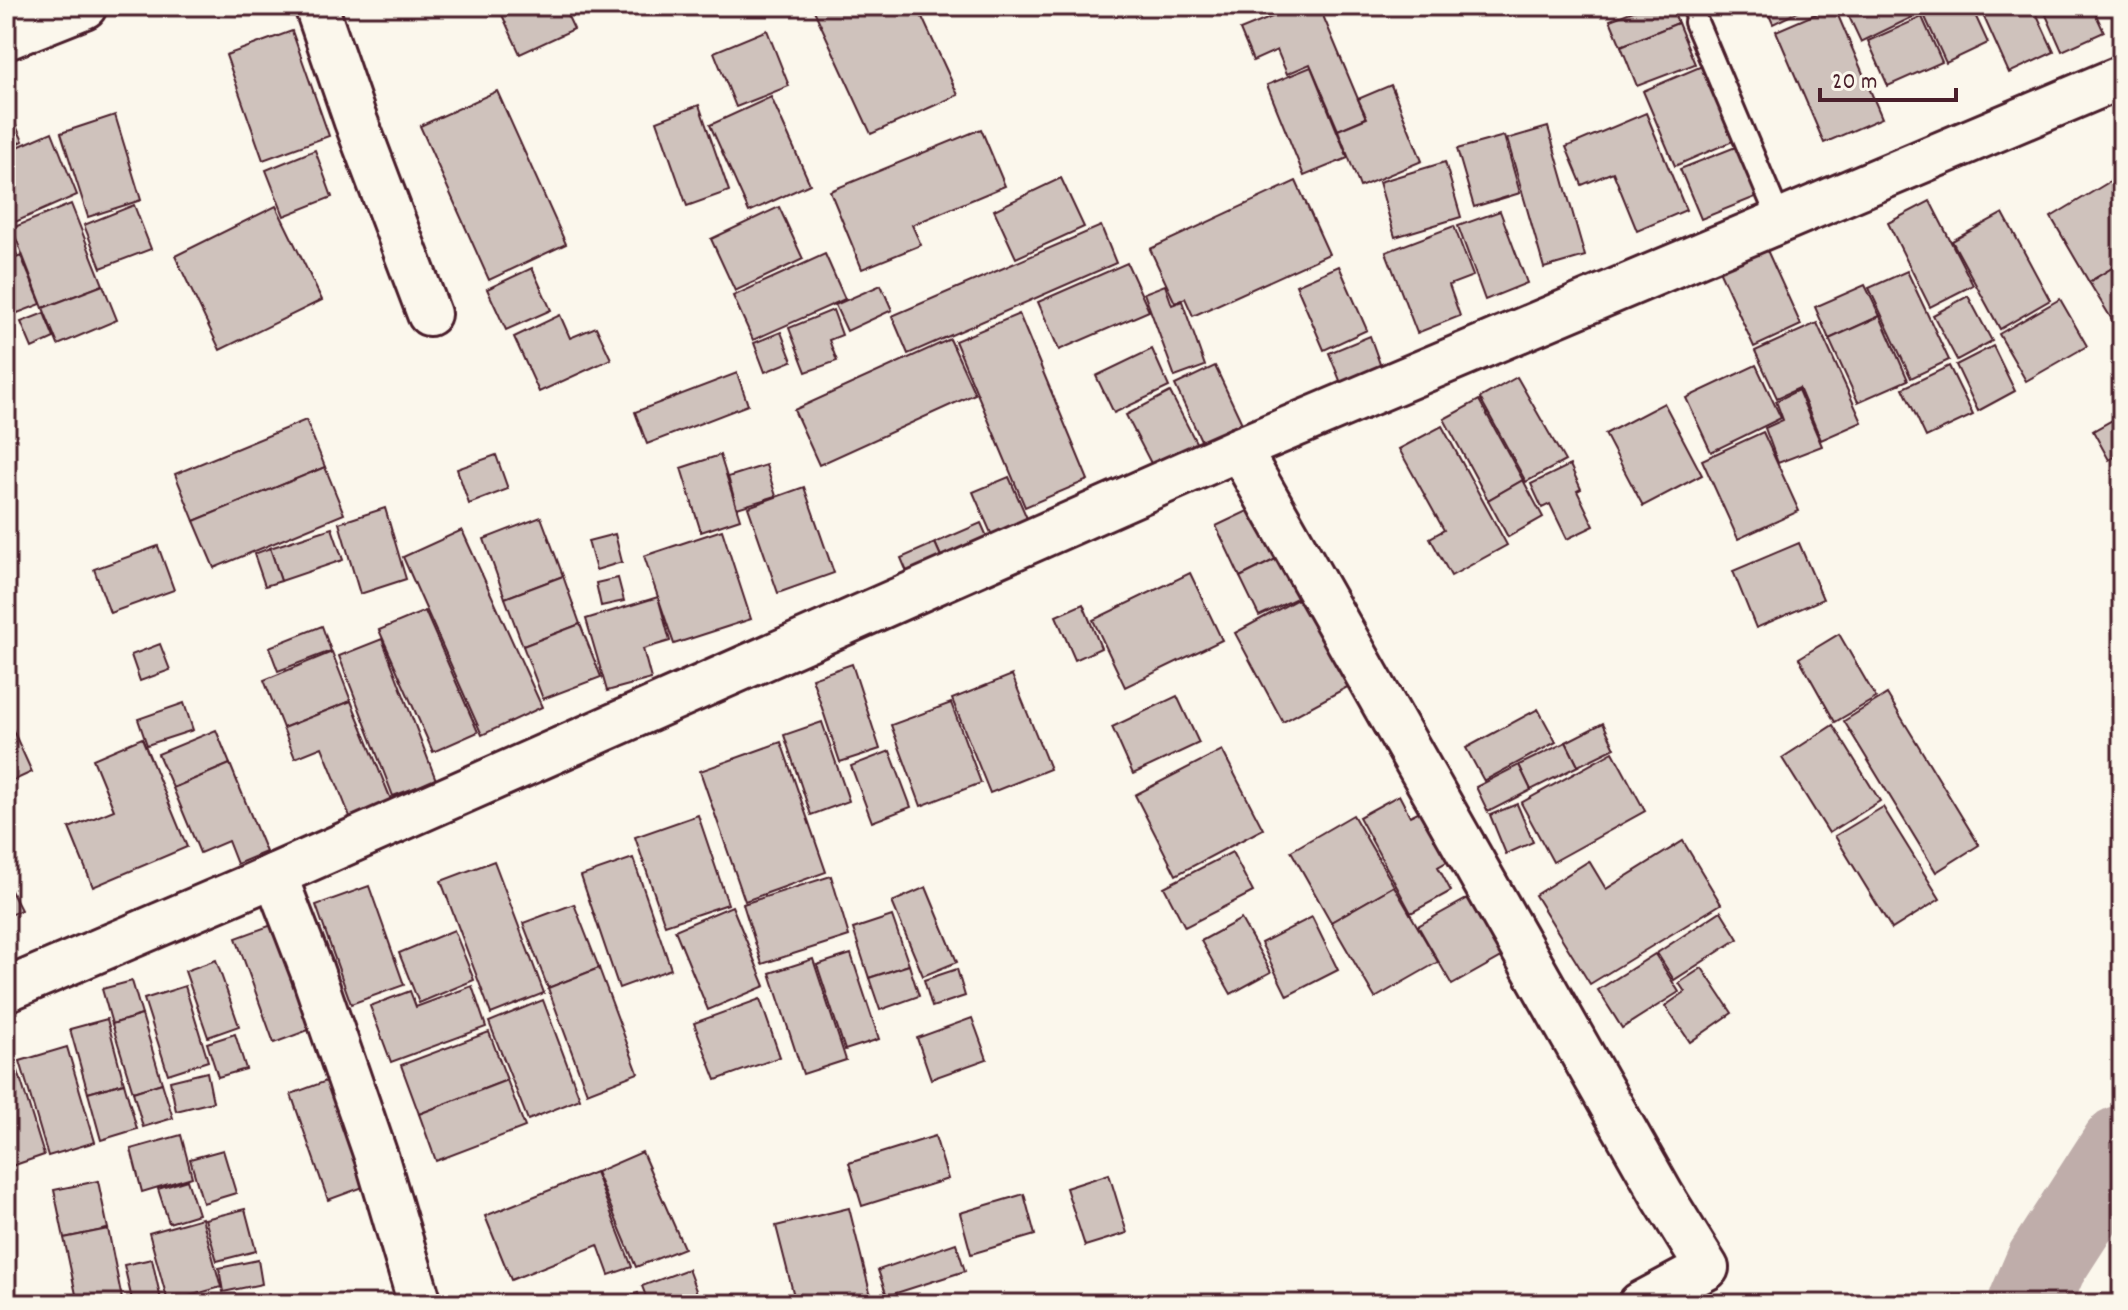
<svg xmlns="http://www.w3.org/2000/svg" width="2128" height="1310" font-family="Dekko,sans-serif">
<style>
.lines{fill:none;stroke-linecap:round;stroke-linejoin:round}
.river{stroke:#bfadaa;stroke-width:82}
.building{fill:#cfc2bc;stroke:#4a1f2b;stroke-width:2}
.service-casing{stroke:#4a1f2b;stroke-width:28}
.minor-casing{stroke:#4a1f2b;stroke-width:48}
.secondary-casing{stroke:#4a1f2b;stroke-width:50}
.service{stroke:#fbf7ec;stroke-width:22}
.minor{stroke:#fbf7ec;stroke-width:42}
.secondary{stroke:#fbf7ec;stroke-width:44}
</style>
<rect width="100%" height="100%" fill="#fbf7ec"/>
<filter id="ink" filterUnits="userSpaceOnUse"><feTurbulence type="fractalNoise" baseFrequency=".0125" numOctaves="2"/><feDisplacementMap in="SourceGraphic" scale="16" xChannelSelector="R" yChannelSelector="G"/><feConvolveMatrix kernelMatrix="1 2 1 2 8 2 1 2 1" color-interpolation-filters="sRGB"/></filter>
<g filter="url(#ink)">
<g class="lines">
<polyline class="river" points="2029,1304 2046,1264 2122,1146"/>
</g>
<g class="building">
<polygon points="498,6 563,6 574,29 520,54"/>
<polygon points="812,6 917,6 958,95 871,134"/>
<polygon points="1299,6 1319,6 1366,118 1338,130 1310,64 1287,74 1277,50 1253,61 1240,30"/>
<polygon points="1646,6 1671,6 1678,23 1621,46 1610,20"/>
<polygon points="1765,6 1810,6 1773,24"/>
<polygon points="1834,6 1882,118 1824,143 1776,31"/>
<polygon points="1844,6 1918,6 1921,13 1861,42"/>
<polygon points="1920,6 1971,6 1988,43 1946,63"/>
<polygon points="1979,6 2033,6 2054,52 2009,73"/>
<polygon points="2042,6 2092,6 2104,32 2062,51"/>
<polygon points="1922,17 1942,62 1888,86 1868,41"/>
<polygon points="1678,23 1695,64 1637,86 1621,46"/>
<polygon points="767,30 789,86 736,107 714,52"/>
<polygon points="292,31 329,136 263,160 226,55"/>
<polygon points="1702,66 1733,141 1675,166 1643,91"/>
<polygon points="1311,67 1348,158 1304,176 1267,85"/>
<polygon points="1391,85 1422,161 1360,187 1338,130 1367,118 1358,99"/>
<polygon points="497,91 566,244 489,280 420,126"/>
<polygon points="771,97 810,184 749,212 710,125"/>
<polygon points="699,105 729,191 687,206 657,121"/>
<polygon points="10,113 23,141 6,149 6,115"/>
<polygon points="1646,113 1686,210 1637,231 1613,172 1582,185 1566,147"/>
<polygon points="115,115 141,200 88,217 61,133"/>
<polygon points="1548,127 1585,256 1544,268 1507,139"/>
<polygon points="981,129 1005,186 912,225 921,245 862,269 830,191"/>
<polygon points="52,132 77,195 13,223 6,206 6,152"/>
<polygon points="1504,136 1520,193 1474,207 1457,149"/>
<polygon points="1743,144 1763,194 1701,219 1680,169"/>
<polygon points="315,150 332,197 284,216 266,170"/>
<polygon points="1445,162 1461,217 1395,237 1379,182"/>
<polygon points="2119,176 2122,180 2122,262 2089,282 2051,217"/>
<polygon points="1061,178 1084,227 1016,258 994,210"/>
<polygon points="1296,181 1329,254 1193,316 1185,298 1175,303 1150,249"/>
<polygon points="1930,201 1973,285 1930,307 1888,223"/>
<polygon points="71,204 103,285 43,308 12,228"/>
<polygon points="134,205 151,249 101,268 84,225"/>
<polygon points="276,206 322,300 220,350 175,256"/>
<polygon points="779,207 803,259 735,291 711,239"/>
<polygon points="1500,211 1527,283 1485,300 1458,226"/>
<polygon points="2003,213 2050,300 2000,329 1952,241"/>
<polygon points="1101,226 1116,263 908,354 892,316"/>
<polygon points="1454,226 1473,276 1449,285 1460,316 1417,333 1386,252"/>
<polygon points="6,227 17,255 6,259"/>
<polygon points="1766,248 1801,325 1754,347 1719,270"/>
<polygon points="825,254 845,299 753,340 733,296"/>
<polygon points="21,256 41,304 15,314 6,291 6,262"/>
<polygon points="2122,262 2122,336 2089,282"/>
<polygon points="1127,263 1149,311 1059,350 1038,302"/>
<polygon points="1339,266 1367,330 1324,350 1296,285"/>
<polygon points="532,268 551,310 506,330 487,289"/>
<polygon points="1907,271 1949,360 1911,378 1869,288"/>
<polygon points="103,285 117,320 58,345 43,308"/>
<polygon points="881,285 892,310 847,331 835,305"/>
<polygon points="1165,285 1172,305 1182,301 1205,366 1175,377 1144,293"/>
<polygon points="1865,285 1880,316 1829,339 1815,307"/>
<polygon points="1968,296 1992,341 1957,360 1933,315"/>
<polygon points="2060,299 2087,346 2026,381 1999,334"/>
<polygon points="833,310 842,335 829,340 837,361 806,372 789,328"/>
<polygon points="44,313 54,338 32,348 21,322"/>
<polygon points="1019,314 1088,480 1025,507 955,341"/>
<polygon points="560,315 570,338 596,327 611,359 539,392 514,337"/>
<polygon points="1880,316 1908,380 1858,402 1829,339"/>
<polygon points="1817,323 1862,422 1821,440 1799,388 1777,398 1755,351"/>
<polygon points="781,332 792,361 765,372 754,343"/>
<polygon points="1370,336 1381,367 1341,383 1329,353"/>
<polygon points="950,339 975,394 819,465 794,410"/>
<polygon points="1993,346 2015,391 1978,411 1956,365"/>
<polygon points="1152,349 1169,387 1114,413 1096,376"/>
<polygon points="1756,365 1781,418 1711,452 1686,398"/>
<polygon points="1215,366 1247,434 1207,453 1175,385"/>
<polygon points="1949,366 1973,415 1926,437 1903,388"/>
<polygon points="737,373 748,405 647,444 635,412"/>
<polygon points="1517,377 1565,461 1526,482 1480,398"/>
<polygon points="1798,390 1822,446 1778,463 1765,428 1783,420 1776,401"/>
<polygon points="1170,392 1201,452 1157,475 1126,415"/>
<polygon points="1479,400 1523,480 1488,500 1444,419"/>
<polygon points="1664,403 1702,475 1643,506 1605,434"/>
<polygon points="2118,417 2122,425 2122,453 2109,460 2093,431"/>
<polygon points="306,420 325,467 194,521 175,474"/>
<polygon points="1442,426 1507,545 1451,576 1430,538 1444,530 1399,449"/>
<polygon points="1763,432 1799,511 1738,539 1702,460"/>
<polygon points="496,455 508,489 469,504 457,469"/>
<polygon points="720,455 740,519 701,532 681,468"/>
<polygon points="766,465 776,496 737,508 728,477"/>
<polygon points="1570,465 1581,489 1577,491 1594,526 1567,539 1550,504 1542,508 1531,484"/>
<polygon points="325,467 344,514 214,568 194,521"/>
<polygon points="1009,477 1033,532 997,547 973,492"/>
<polygon points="1523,480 1543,517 1508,537 1488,500"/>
<polygon points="804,487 834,573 778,593 748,507"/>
<polygon points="1256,507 1280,557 1240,577 1216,526"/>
<polygon points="385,508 406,579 360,594 339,523"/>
<polygon points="541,517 563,576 505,598 484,539"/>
<polygon points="981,523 993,550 947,570 935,543"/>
<polygon points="332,528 343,560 281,581 270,548"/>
<polygon points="462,530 542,707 482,735 403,557"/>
<polygon points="722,530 751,619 674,644 644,556"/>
<polygon points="615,534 622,562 596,570 588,541"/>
<polygon points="935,543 947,570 913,586 901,558"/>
<polygon points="1799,543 1823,599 1756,628 1733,571"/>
<polygon points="158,546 174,590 110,613 94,569"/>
<polygon points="270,548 281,581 265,586 254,554"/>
<polygon points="1280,557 1299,597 1259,616 1240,577"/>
<polygon points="1190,573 1222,640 1125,687 1093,620"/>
<polygon points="563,576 580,624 523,646 505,598"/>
<polygon points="618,578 624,601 601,606 596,583"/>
<polygon points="1316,589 1364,678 1283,722 1235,633"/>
<polygon points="658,597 670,641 643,649 651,679 607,691 586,619"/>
<polygon points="1083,604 1101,648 1075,660 1056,616"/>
<polygon points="425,611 478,732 433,752 379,630"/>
<polygon points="580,624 601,677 543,699 523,646"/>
<polygon points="322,626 331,651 278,671 269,647"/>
<polygon points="1839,634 1876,698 1835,722 1799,658"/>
<polygon points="382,639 436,780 393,796 339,656"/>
<polygon points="160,644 170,670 140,681 131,655"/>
<polygon points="332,652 351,701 283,728 264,680"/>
<polygon points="852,664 880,749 840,762 812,678"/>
<polygon points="1012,675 1050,769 990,793 952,699"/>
<polygon points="1887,694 1979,845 1936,872 1844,721"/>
<polygon points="1177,696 1199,743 1133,774 1112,727"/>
<polygon points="351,701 392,802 351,819 322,747 295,758 283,728"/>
<polygon points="184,703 193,730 147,745 138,719"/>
<polygon points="951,703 981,783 921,806 891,725"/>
<polygon points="1538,709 1556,742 1484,781 1466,748"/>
<polygon points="6,715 32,772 6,784"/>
<polygon points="822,722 849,801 811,815 784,735"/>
<polygon points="1603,723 1615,748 1578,766 1566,742"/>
<polygon points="1833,725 1880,801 1829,833 1782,758"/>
<polygon points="216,730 230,764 173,788 158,754"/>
<polygon points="142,738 187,847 93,887 69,828 114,810 93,759"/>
<polygon points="781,742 826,872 745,901 700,771"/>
<polygon points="1566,742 1578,766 1531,790 1519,765"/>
<polygon points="1222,750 1263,829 1176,875 1135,795"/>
<polygon points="890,751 911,807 872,822 851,766"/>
<polygon points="1613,752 1645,811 1553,862 1521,803"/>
<polygon points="230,764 266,852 237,864 228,841 200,853 173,788"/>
<polygon points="1519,765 1531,790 1488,812 1476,787"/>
<polygon points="1399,795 1410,816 1430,806 1457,856 1438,867 1451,891 1411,913 1359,817"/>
<polygon points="1517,804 1533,842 1506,854 1490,815"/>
<polygon points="1883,807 1940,899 1892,929 1835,836"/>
<polygon points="698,815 728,904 665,925 635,837"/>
<polygon points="1353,815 1394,886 1331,922 1291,851"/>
<polygon points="1683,841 1721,904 1590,984 1535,895 1589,861 1606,889"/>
<polygon points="1232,852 1253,892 1185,927 1164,887"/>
<polygon points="633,858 671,969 619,988 581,876"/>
<polygon points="494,861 544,993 491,1014 441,881"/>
<polygon points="831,876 849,936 762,964 743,904"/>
<polygon points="6,881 21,910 6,917"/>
<polygon points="369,886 404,985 351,1004 316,905"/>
<polygon points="1394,886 1438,962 1375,998 1331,922"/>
<polygon points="926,887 957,962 923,976 892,902"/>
<polygon points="1479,892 1512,951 1452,985 1418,926"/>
<polygon points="574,904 599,968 548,988 523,923"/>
<polygon points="732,906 765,986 708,1010 675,930"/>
<polygon points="1721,911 1738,939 1674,980 1657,953"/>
<polygon points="892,916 909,965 869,978 853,929"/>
<polygon points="1312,917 1338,970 1287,996 1261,943"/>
<polygon points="1241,919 1271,972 1231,994 1201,941"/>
<polygon points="283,921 322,1025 274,1043 236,938"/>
<polygon points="454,930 474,980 419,1003 399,953"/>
<polygon points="851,954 879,1039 845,1050 817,965"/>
<polygon points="1655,954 1679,992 1622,1028 1598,990"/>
<polygon points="813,959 846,1060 803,1074 770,973"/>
<polygon points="216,960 239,1026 208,1037 185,971"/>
<polygon points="909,965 919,996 880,1010 869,978"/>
<polygon points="599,968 638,1073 587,1093 548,988"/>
<polygon points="1702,968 1732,1013 1690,1042 1665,1006 1685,992 1679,983"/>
<polygon points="957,969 965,996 932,1007 924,980"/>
<polygon points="132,981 142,1015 112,1024 102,989"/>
<polygon points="185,986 208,1061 168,1074 144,999"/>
<polygon points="472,986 486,1027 391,1062 370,1006 410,991 416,1007"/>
<polygon points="760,999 780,1057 716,1080 694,1023"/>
<polygon points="543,1000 580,1099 528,1120 489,1022"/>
<polygon points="142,1015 162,1083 133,1092 112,1024"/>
<polygon points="972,1018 987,1059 931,1079 917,1038"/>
<polygon points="107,1019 124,1083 88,1093 70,1029"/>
<polygon points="489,1032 507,1080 419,1114 401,1065"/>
<polygon points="235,1034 246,1069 218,1077 207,1043"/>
<polygon points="67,1047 95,1142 48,1156 20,1061"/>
<polygon points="18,1071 44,1155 6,1168 6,1074"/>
<polygon points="207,1072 213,1102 176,1111 170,1081"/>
<polygon points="340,1076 377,1182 328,1200 291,1094"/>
<polygon points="507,1080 525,1127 436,1161 419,1114"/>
<polygon points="124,1083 137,1129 101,1140 88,1093"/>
<polygon points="162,1083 173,1118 143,1127 133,1092"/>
<polygon points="181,1135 192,1177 142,1192 131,1149"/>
<polygon points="935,1136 948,1179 862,1206 849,1163"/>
<polygon points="223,1150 236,1193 203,1203 190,1159"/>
<polygon points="642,1152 684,1248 636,1267 596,1172"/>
<polygon points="595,1172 632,1267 609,1275 598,1245 511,1280 485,1216"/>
<polygon points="1109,1174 1127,1233 1085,1246 1066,1188"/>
<polygon points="187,1180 198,1214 169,1223 158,1189"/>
<polygon points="98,1181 108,1229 64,1238 54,1190"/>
<polygon points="1024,1194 1035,1235 971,1254 960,1213"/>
<polygon points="849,1208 873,1304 796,1304 776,1226"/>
<polygon points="245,1209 256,1251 217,1261 205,1219"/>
<polygon points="202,1218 221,1287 168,1302 149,1233"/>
<polygon points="108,1229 122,1299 100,1304 78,1304 64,1238"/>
<polygon points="956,1243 965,1271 887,1296 878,1270"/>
<polygon points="152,1259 161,1300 133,1304 124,1265"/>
<polygon points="258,1260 262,1284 223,1292 219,1268"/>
<polygon points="688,1269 701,1304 649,1304 642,1286"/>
<polygon points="638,1293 642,1304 608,1304"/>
</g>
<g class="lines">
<g class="service-casing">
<polyline id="service" points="1696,22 1780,221"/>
</g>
<g class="minor-casing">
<g id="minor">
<polyline points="316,6 355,119 429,314"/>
<polyline points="1239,449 1662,1195 1707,1268 1640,1304"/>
<polyline points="275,875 312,971 377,1159 420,1304"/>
<polyline points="6,990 252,885 1239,449 2122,77"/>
</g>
</g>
<g class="secondary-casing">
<polyline id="secondary" points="6,37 84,6"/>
</g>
<use href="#service" class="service"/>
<use href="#minor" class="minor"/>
<use href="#secondary" class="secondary"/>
</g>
</g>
<rect width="2128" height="1310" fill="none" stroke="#fbf7ec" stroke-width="32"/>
<rect x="16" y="16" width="2096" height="1278" fill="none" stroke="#4a1f2b" stroke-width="3" filter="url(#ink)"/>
<path d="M1820 88v12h136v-12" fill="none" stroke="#4a1f2b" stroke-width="4"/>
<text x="1832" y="88" font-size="24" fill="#4a1f2b" stroke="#fbf7ec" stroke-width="6" paint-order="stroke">20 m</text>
</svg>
